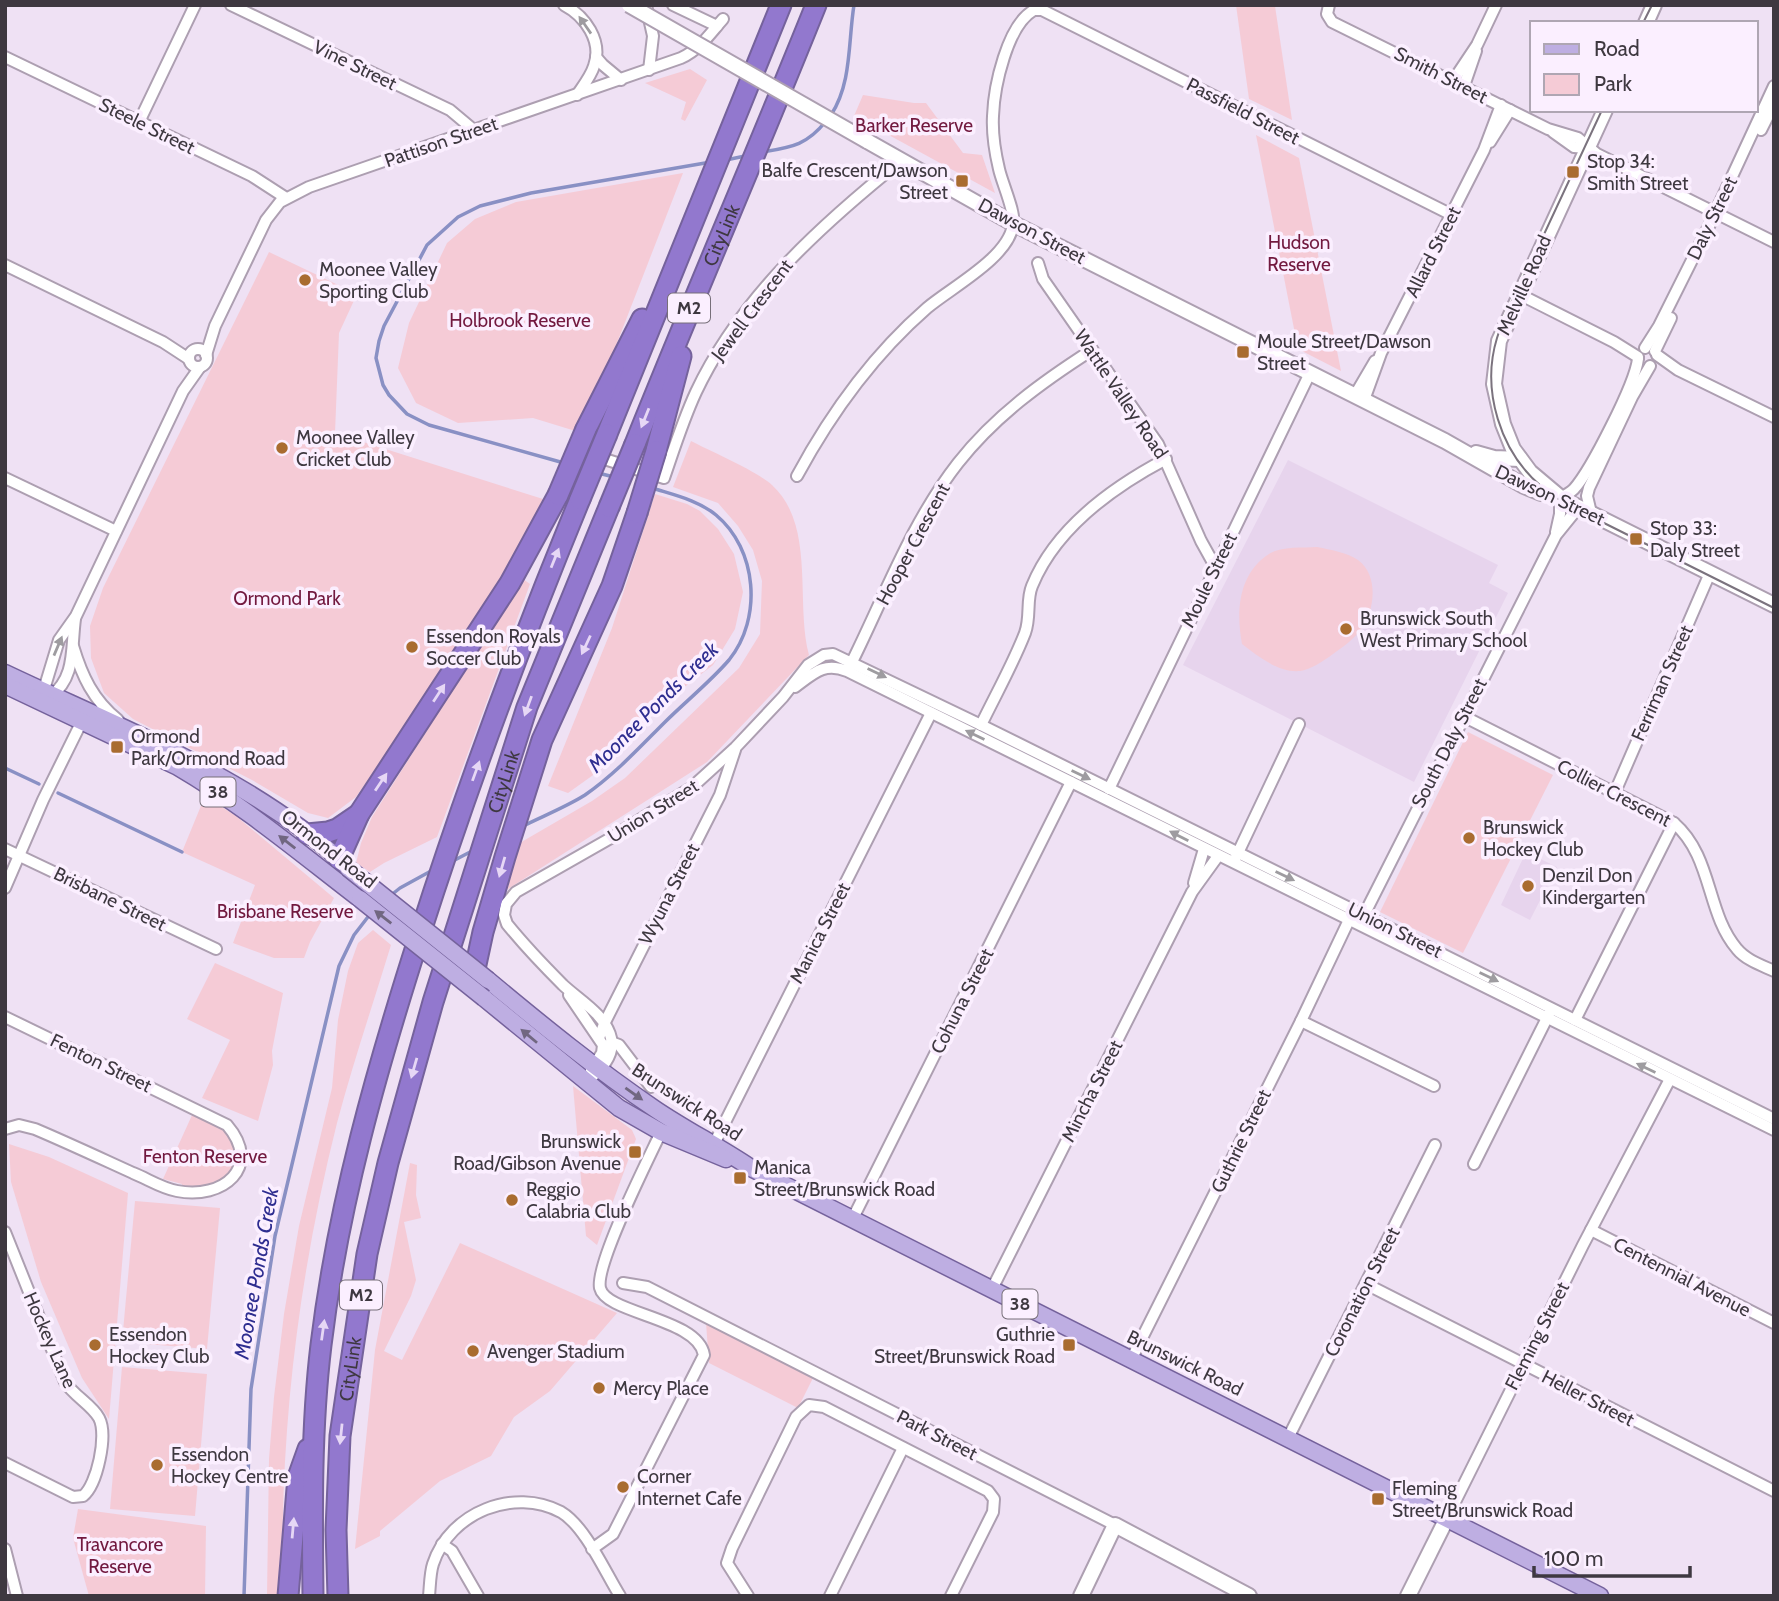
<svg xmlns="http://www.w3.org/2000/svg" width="1779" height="1601" font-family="Cabin,sans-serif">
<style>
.built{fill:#e7d4ed}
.green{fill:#f5cbd6}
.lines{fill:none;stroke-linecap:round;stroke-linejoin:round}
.stream{stroke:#8990c4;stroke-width:3.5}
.street-casing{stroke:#ad9fb1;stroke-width:14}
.secondary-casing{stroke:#ad9fb1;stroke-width:18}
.primary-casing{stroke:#75629c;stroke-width:19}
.highway-casing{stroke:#75629c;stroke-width:23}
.street{stroke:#fff;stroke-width:10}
.secondary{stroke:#fff;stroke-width:14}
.primary{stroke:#beaee2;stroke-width:16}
.highway{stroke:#9278ce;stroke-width:19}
.tram{stroke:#7b737e;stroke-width:2}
.secondary-bridge-casing{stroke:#ad9fb1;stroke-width:18;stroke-linecap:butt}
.primary-bridge-casing{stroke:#75629c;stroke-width:19;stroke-linecap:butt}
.highway-bridge-casing{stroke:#75629c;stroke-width:23;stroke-linecap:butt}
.secondary-bridge{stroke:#fff;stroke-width:14}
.primary-bridge{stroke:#beaee2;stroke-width:16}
.highway-bridge{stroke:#9278ce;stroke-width:19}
.oneway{fill:#9e9ca0}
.oneway2{fill:#e6d7f5}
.oneway3{fill:#716781}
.poi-dot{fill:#a96c30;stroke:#fbefff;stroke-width:2.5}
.labels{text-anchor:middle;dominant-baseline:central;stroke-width:7;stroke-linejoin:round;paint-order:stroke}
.shield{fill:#fbefff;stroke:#776f79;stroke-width:2}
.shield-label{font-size:18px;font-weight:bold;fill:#3e3840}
.street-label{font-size:19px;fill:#3e3840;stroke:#fbefff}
.park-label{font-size:19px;fill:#72193f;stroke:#fbefff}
.poi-label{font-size:19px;fill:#3e3840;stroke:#fbefff;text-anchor:start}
.water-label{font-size:21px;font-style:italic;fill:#2e2d90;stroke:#fbefff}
</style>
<rect width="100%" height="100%" fill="#efe1f4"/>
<g class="built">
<polygon points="1288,460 1498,565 1489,583 1508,593 1414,782 1183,665"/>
<polygon points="1526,852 1557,867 1530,920 1501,905"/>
</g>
<g class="green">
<polygon points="1236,5 1275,6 1292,120 1249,99"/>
<polygon points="690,69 707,80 685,121 681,119 686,102 645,83"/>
<polygon points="863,95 914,103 926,103 963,153 982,155 995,193 854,116"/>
<polygon points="1256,135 1299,158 1341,371 1298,349"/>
<polygon points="683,173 582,433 533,418 458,423 416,403 398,368 409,323 447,243 475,219 516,202"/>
<polygon points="269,252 357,294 339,333 335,433 543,499 488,607 356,797 328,818 308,813 252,780 133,719 104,693 91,658 90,626 103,588"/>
<path d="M691 441C712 452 755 470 772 485 816 525 795 603 809 655L707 762 505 891 518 844 592 801 625 778 739 668 760 634 762 581 753 550 738 526 718 503 673 487Z"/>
<polygon points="655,494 687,504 700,511 718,529 734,554 743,592 735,629 713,665 661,705 603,768 568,793 548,786 612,628"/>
<path d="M1317 547C1331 550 1346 552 1358 560 1379 575 1375 611 1361 629 1354 639 1343 647 1333 654 1325 660 1310 670 1300 671 1278 673 1258 656 1242 644 1236 612 1238 574 1269 554 1281 546 1303 548 1317 547Z"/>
<polygon points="523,579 530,584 437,837 384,863 370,872 356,863 361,843 372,817"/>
<polygon points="1468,732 1553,775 1463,953 1380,912"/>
<polygon points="205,796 236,816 334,898 310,942 304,958 274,958 233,943 255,885 182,852"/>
<path d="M373 930 391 945C373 1004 353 1063 337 1123 298 1277 279 1437 283 1596H267L269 1459 274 1397 284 1314 299 1226 332 1088 338 1020 348 971 358 943Z"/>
<polygon points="215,963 283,993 272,1051 273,1065 258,1121 202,1098 230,1040 187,1019"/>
<polygon points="573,1086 632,1130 636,1139 597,1245 586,1236"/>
<path d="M193 1113C205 1118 219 1123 227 1132 233 1138 235 1145 235 1153 236 1183 206 1189 182 1187V1184L163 1179Z"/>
<polygon points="9,1144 49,1157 128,1193 109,1419 82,1378 41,1282 11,1182"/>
<polygon points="410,1163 417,1165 416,1195 421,1218 404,1222 416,1280 411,1296 384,1351 402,1360 460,1243 617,1313 550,1391 514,1417 491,1456 440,1481 380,1531 380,1536 355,1549 375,1350"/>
<polygon points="135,1201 220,1208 207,1349 122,1342"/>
<polygon points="706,1323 813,1378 798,1408 709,1363"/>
<polygon points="122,1367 207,1374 195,1516 110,1509"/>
<polygon points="78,1509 206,1526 205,1596 89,1596 73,1538"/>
</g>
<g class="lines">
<g class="stream">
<path d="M831 115C852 83 848 42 854 5"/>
<path d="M763 152C792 147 807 145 826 121"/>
<polyline points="726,160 745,156"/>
<polyline points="564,463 429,425 407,414 389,395 383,385 376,358 379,341 384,326 427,245 458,217 480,206 531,193 711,162"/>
<polyline points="598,473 614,477"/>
<polyline points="5,768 39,784"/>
<polyline points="58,793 182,852"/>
<path d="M523 826C543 816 566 807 585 795 614 775 639 748 664 723 685 702 710 682 729 660 763 618 757 549 716 515 698 500 674 495 652 488"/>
<polyline points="451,862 472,851"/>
<polyline points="390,896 400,888 431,871"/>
<polyline points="244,1596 251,1389 275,1236 339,966 354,935 371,913"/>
</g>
<g class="street-casing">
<g id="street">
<polyline points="231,5 450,110 475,131"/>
<path d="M564 5C585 16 603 41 594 66 591 76 583 86 577 95"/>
<polyline points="646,5 653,36 649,70"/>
<polyline points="673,5 717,26"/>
<polyline points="1329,5 1327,14 1332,22 1548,129 1578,138 1597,154 1774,242"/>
<polyline points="5,57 252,176 286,198"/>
<polyline points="596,57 603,65 621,80"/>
<polyline points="1453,81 1477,45 1496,5"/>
<polyline points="1464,86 1476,51"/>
<polyline points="139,122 195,5"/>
<polyline points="1761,130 1774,104"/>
<polyline points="1553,132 1574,147 1587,148"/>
<polyline points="1490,142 1510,110"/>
<polyline points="1038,263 1043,279 1158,444 1201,541 1216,568"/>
<polyline points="5,265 163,342 189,359"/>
<polyline points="1519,294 1614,342 1638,357"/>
<polyline points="1645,348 1659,326 1710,224 1774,86"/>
<circle cx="198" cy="358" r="9"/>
<polyline points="1655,351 1671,318"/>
<path d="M206 355 215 326 266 220 280 202 309 187 681 58C700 49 709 35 723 19"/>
<polyline points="1657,355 1678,370 1774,417"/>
<polyline points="1355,395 1375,361"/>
<polyline points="1364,400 1381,353 1484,150 1501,105"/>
<path d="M595 456 664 478C674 449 683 420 696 392 741 297 821 225 902 160"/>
<path d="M797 476C831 413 873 355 927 308 952 287 1008 258 1013 225 1016 213 1002 183 999 169 995 152 992 134 993 116 994 87 1007 25 1034 10H1042L1452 215"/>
<polyline points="5,478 116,531"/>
<polyline points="1591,513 1587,496 1589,488 1632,397 1650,366"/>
<path d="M1556 532 1560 514V498C1566 495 1570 493 1574 489 1591 470 1635 384 1638 359"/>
<path d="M73 646C82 676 93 700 118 720"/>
<path d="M850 666C884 598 911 523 958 463 995 416 1042 382 1092 350"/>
<path d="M795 687C814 673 824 662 847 671L1774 1130"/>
<polyline points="42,696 59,640 76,616 183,391 200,367"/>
<path d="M50 697C76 678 71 648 75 619"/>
<path d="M1463 716 1674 823C1713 857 1706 913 1737 949 1746 960 1761 965 1774 971"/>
<path d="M981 725C996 694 1013 664 1025 633 1031 617 1026 600 1032 586 1056 527 1113 487 1166 459"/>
<polyline points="1109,789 1310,373"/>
<polyline points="1615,792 1710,573"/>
<polyline points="5,849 216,949"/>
<polyline points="1236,857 1299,724"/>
<polyline points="1194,883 1204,849"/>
<polyline points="5,888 43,800 84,717"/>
<polyline points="1364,915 1556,535 1573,514 1581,509"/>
<polyline points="569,995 603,1045 602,1053 591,1070"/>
<path d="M5 1017 227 1125C263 1167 223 1200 177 1191 161 1188 148 1179 133 1173 100 1158 68 1143 35 1129L19 1125 5 1129"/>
<polyline points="1575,1020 1674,823"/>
<polyline points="1301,1021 1434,1086"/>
<polyline points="599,1038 604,1024 720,795 735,750"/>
<polyline points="611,1042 619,1045 651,1087"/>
<path d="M585 1083C599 1071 615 1058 611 1038 606 1015 579 1000 563 985 544 966 524 945 507 924L504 915 506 904 516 892 609 839 691 788 735 748 783 697 808 665 824 655 833 654 981 725 1774 1119"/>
<polyline points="712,1148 931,713"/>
<polyline points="1474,1164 1549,1014"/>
<polyline points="852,1220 1071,782"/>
<polyline points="1591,1230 1774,1323"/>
<path d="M5 1232 65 1382C74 1396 92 1405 99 1418 108 1435 97 1485 83 1496L73 1497 5 1463"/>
<polyline points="623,1283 647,1287 1115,1525"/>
<polyline points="1366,1284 1774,1491"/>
<polyline points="992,1289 1192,892 1218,856"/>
<polyline points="1131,1360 1301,1021 1349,920"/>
<polyline points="1288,1438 1435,1145"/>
<polyline points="1447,1518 1583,1245 1670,1079"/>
<polyline points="442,1544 452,1551 478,1596"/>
<polyline points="5,1549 17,1596"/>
<path d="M592 1549 613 1534 704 1355C698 1318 606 1314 600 1288 595 1264 649 1158 661 1132"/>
<path d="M429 1596C430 1586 430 1573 433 1564 450 1512 514 1487 561 1512 585 1526 605 1572 620 1596"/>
<polyline points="748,1596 727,1563 732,1548 796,1417 809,1405 824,1407 988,1491 994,1499 993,1512 951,1596"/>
<polyline points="830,1596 903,1448"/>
</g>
</g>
<g class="secondary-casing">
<g id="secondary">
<polyline points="1646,23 1654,5"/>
<polyline points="1605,110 1499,341 1494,384 1503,424 1513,449 1530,472 1562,499 1774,605"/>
<polyline points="867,141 1014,224 1445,441 1524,486 1541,493 1554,493"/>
<polyline points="1476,453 1494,458 1520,459"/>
<polyline points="1081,1596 1115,1525 1249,1596"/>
<polyline points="1408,1596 1447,1518"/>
</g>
</g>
<g class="primary-casing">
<g id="primary">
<path d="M5 673C123 729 250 777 347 866"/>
<path d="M5 685 178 767C243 805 300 853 360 899"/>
<path d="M488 980C542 1025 596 1069 655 1109 686 1130 720 1147 751 1168L1600 1596"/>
<polyline points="484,998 619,1108 661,1132 726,1159"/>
</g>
</g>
<g class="highway-casing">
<g id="highway">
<polyline points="586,429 642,319"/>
<polyline points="607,434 781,5"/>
<path id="s1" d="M635 444C694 297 757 152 816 5"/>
<polyline points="656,451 681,356"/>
<polyline points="307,834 328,832 337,829 359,814"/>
<polyline points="339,859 359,814 510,583 558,495"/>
<polyline points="475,969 483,932 505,857 542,740 612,586 637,513"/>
<polyline points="288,1596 298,1477 308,1449"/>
<path d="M313 1596C312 1512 311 1428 321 1345 338 1204 377 1068 420 934 467 787 521 642 580 499"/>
<path id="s2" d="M338 1596 336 1530 340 1436 367 1254 388 1163 433 1002 527 707 609 507"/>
</g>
</g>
<use href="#street" class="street"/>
<use href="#secondary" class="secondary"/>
<use href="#primary" class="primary"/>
<use href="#highway" class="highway"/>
<g class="tram">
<polyline points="1643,23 1652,5"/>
<path d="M1602 110C1581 155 1560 200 1539 245 1525 275 1507 306 1497 338 1481 390 1500 452 1542 487 1553 497 1565 503 1578 510L1774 608"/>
</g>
<g class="secondary-bridge-casing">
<polyline id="secondary-bridge" points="629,5 867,141"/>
</g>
<g class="primary-bridge-casing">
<g id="primary-bridge">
<polyline points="348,868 488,980"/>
<polyline points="360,899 484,998"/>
</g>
</g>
<g class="highway-bridge-casing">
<g id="highway-bridge">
<polyline points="558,495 586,429"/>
<polyline points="580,499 607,434"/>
<polyline points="609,507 635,444"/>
<polyline points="637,513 656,451"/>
</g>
</g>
<use href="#secondary-bridge" class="secondary-bridge"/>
<use href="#primary-bridge" class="primary-bridge"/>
<use href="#highway-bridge" class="highway-bridge"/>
</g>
<defs><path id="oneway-solid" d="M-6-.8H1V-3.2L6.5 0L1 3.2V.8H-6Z" transform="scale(1.75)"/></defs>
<g class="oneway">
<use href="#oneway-solid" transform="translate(585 25) rotate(-125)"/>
<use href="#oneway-solid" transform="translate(58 646) rotate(-67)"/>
<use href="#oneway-solid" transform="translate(877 673) rotate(26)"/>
<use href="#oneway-solid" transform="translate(975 735) rotate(-154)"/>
<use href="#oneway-solid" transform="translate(1081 775) rotate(26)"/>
<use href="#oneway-solid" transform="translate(1179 836) rotate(-153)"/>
<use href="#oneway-solid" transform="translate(1285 876) rotate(26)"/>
<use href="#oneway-solid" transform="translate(1489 977) rotate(26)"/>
<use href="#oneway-solid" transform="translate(1646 1068) rotate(-154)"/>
</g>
<g class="oneway2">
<use href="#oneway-solid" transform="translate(645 418) rotate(112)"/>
<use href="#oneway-solid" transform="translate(555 558) rotate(-68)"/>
<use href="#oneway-solid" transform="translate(586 645) rotate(115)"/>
<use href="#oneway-solid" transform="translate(439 693) rotate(-57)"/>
<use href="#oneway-solid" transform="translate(528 706) rotate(110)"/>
<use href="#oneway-solid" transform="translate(476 771) rotate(-70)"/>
<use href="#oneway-solid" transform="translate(381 782) rotate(-56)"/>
<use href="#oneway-solid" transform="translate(502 867) rotate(106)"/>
<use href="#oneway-solid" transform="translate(414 1068) rotate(106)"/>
<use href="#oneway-solid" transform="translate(323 1330) rotate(-82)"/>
<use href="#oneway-solid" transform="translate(341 1434) rotate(96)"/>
<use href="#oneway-solid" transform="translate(293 1528) rotate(-85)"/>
</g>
<g class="oneway3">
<use href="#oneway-solid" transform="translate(287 842) rotate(-142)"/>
<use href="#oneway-solid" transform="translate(383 917) rotate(-142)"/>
<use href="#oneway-solid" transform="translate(529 1036) rotate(-140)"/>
<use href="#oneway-solid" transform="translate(634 1094) rotate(35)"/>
</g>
<g class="poi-dot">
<rect x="1566" y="165" width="14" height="14" rx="3.5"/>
<rect x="955" y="174" width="14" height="14" rx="3.5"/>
<circle cx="305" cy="280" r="7"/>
<rect x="1236" y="345" width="14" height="14" rx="3.5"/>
<circle cx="282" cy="448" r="7"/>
<rect x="1629" y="532" width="14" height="14" rx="3.5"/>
<circle cx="1346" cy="629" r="7"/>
<circle cx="412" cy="647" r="7"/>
<rect x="110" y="740" width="14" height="14" rx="3.5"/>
<circle cx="1469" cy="838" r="7"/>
<circle cx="1528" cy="886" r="7"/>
<rect x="628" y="1145" width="14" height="14" rx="3.5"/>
<rect x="733" y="1171" width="14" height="14" rx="3.5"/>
<circle cx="512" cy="1200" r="7"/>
<circle cx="95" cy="1345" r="7"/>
<rect x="1062" y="1338" width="14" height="14" rx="3.5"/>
<circle cx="473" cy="1351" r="7"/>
<circle cx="599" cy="1388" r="7"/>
<circle cx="157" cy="1465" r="7"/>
<circle cx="623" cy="1487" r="7"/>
<rect x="1371" y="1492" width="14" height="14" rx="3.5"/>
</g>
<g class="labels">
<g class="shield">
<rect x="668" y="293.5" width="42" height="29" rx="5"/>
<rect x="200.5" y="777.5" width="35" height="29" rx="5"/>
<rect x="340" y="1280.5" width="42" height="29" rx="5"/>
<rect x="1002.5" y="1289.5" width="35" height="29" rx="5"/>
</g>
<g class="shield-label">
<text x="689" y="308">M2</text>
<text x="218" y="792">38</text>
<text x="361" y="1295">M2</text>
<text x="1020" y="1304">38</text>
</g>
<g class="street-label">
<text transform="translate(355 65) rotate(26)">Vine Street</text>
<text transform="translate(1441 75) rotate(27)">Smith Street</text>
<text transform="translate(1243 111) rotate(27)">Passfield Street</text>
<text transform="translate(147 126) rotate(26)">Steele Street</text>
<text transform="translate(441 142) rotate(-19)">Pattison Street</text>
<text transform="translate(1712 218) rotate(-64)">Daly Street</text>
<text transform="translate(1032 231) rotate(28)">Dawson Street</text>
<text stroke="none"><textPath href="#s1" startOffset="226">CityLink</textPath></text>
<text transform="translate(1433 252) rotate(-63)">Allard Street</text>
<text transform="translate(1524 285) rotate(-66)">Melville Road</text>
<text transform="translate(752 310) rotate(-53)">Jewell Crescent</text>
<text transform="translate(1121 394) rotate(56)">Wattle Valley Road</text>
<text transform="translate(1550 495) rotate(25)">Dawson Street</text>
<text transform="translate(913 544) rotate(-62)">Hooper Crescent</text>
<text transform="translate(1209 580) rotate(-64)">Moule Street</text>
<text transform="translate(1662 683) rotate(-66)">Ferriman Street</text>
<text transform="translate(1449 743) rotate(-63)">South Daly Street</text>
<text stroke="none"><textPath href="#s2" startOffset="836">CityLink</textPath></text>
<text transform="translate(1614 793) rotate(27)">Collier Crescent</text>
<text transform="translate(653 811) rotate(-32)">Union Street</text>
<text transform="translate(329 849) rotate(38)">Ormond Road</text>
<text transform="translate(669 894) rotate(-63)">Wyuna Street</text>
<text transform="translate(110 899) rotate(26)">Brisbane Street</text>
<text transform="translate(1395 930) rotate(26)">Union Street</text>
<text transform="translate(820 933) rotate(-63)">Manica Street</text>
<text transform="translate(962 1001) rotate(-63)">Cohuna Street</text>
<text transform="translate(101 1063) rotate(26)">Fenton Street</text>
<text transform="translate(1092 1091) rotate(-63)">Mincha Street</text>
<text transform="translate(687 1102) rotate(33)">Brunswick Road</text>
<text transform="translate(1241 1141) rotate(-64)">Guthrie Street</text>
<text transform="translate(1682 1277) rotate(27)">Centennial Avenue</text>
<text transform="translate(1362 1292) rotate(-63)">Coronation Street</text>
<text transform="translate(1537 1336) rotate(-63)">Fleming Street</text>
<text transform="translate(50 1340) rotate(66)">Hockey Lane</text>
<text transform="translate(1185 1363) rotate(26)">Brunswick Road</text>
<text stroke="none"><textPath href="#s2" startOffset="228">CityLink</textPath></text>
<text transform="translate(1588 1398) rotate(27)">Heller Street</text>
<text transform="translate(937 1435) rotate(27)">Park Street</text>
</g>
<g class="park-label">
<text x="914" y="125">Barker Reserve</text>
<text x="1299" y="242">Hudson<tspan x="1299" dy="22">Reserve</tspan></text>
<text x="520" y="320">Holbrook Reserve</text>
<text x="287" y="598">Ormond Park</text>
<text x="285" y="911">Brisbane Reserve</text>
<text x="205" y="1156">Fenton Reserve</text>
<text x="120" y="1544">Travancore<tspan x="120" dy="22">Reserve</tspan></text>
</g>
<g class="poi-label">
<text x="1587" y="161">Stop 34:<tspan x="1587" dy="22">Smith Street</tspan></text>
<text x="948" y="170" text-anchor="end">Balfe Crescent/Dawson<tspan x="948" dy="22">Street</tspan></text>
<text x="319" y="269">Moonee Valley<tspan x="319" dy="22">Sporting Club</tspan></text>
<text x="1257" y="341">Moule Street/Dawson<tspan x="1257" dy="22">Street</tspan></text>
<text x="296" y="437">Moonee Valley<tspan x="296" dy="22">Cricket Club</tspan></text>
<text x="1650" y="528">Stop 33:<tspan x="1650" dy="22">Daly Street</tspan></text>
<text x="1360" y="618">Brunswick South<tspan x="1360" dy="22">West Primary School</tspan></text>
<text x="426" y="636">Essendon Royals<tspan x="426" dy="22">Soccer Club</tspan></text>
<text x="131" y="736">Ormond<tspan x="131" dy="22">Park/Ormond Road</tspan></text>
<text x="1483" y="827">Brunswick<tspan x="1483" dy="22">Hockey Club</tspan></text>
<text x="1542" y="875">Denzil Don<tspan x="1542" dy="22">Kindergarten</tspan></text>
<text x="621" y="1141" text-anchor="end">Brunswick<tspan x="621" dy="22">Road/Gibson Avenue</tspan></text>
<text x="754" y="1167">Manica<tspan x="754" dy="22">Street/Brunswick Road</tspan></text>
<text x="526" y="1189">Reggio<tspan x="526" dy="22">Calabria Club</tspan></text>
<text x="109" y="1334">Essendon<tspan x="109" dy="22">Hockey Club</tspan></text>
<text x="1055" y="1334" text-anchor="end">Guthrie<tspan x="1055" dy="22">Street/Brunswick Road</tspan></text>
<text x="487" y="1351">Avenger Stadium</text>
<text x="613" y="1388">Mercy Place</text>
<text x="171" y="1454">Essendon<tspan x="171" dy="22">Hockey Centre</tspan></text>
<text x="637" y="1476">Corner<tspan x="637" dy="22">Internet Cafe</tspan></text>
<text x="1392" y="1488">Fleming<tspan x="1392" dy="22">Street/Brunswick Road</tspan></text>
</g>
<g class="water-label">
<text transform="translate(653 707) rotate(-45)">Moonee Ponds Creek</text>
<text transform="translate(256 1273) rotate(-80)">Moonee Ponds Creek</text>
</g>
</g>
<rect width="1779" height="1601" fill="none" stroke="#3e3840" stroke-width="14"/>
<rect x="1530" y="21" width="228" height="91" fill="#fbefff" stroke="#afa6b3" stroke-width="2"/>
<rect x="1544" y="44" width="35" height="10" fill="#beaee2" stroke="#afa6b3" stroke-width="2"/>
<text x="1594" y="56" font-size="21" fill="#3e3840">Road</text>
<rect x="1544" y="74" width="35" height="21" fill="#f5cbd6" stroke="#afa6b3" stroke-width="2"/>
<text x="1594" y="91" font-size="21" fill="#3e3840">Park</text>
<path d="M1534 1566v10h156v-10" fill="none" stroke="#3e3840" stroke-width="3.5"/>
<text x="1544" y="1566" font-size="21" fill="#3e3840" stroke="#fbefff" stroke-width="5" paint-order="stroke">100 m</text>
</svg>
